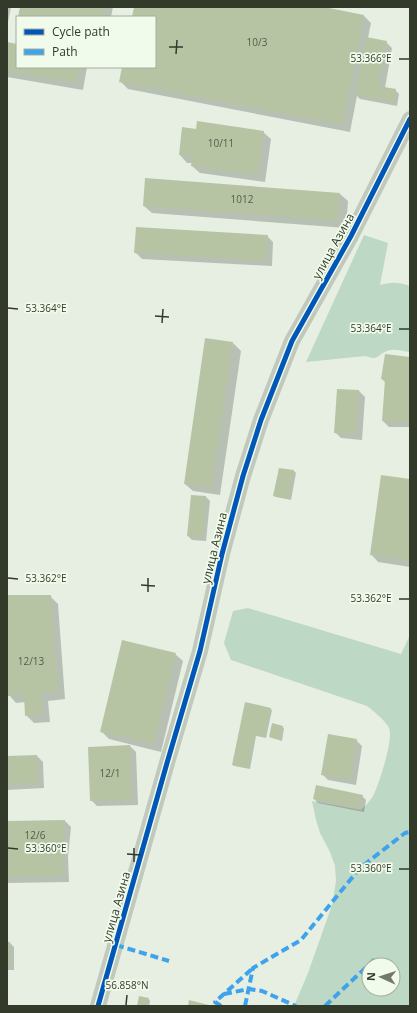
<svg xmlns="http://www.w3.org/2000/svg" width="417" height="1013" font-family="'Open Sans',sans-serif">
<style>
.green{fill:#bed8c6;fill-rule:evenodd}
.shadow{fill:#0003}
.building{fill:#b7c4a4}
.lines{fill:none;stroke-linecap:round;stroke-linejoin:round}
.minor{stroke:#c1c9bc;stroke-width:16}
.quiet{stroke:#3ea3eb;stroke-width:4;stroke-dasharray:8 4;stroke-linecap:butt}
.cycleway-casing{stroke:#f0fbeb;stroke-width:8}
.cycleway{stroke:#0057b8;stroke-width:5}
.ticks{fill:none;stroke:#333a29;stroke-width:1.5}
.labels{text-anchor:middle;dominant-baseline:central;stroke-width:3.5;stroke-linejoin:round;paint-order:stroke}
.number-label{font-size:10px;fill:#545c48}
.street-label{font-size:12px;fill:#333a29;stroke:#f0fbeb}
.ticks-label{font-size:10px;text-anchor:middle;fill:#333a29;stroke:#f0fbeb;stroke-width:3.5;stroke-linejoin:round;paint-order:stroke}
</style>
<rect width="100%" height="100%" fill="#e7efe3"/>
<g class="green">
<path d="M364 235 388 243 380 285C392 282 398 282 410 286V352C402 351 394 348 387 351 376 355 380 361 365 356L306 362Z"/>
<path d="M248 608 401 654 410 635V1006H294L308 973 332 905 336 881 335 866 330 852 320 833 316 820 312 801 361 810C365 806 370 801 373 796 379 785 394 738 389 728 386 721 373 711 367 706L231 660 224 643 233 611ZM369 965H393V989H369Z"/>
</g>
<g class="shadow">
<polygon points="7,7 11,7 7,27"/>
<polygon points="21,7 113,7 111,17 19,17"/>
<polygon points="135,7 319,7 364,16 371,23 368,38 386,42 392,48 385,88 395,90 399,94 397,106 360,99 357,96 350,132 128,89 120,81 123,67 155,67 155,17 133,17"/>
<polygon points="7,43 17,45 17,67 87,67 83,90 7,77"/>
<polygon points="197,130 263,132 271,139 265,182 200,173 192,166 192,163 187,163 180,155"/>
<polygon points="146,179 340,194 348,201 346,228 152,213 144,206"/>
<polygon points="267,236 273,242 272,266 142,259 136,253"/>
<polygon points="233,343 241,351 220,495 193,491 185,484"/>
<polygon points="410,358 410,427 389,427 383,421 386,383 382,379"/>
<polygon points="338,390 359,391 365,397 362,440 341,438 335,432"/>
<polygon points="279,469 294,471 296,473 291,500 276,497 274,496"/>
<polygon points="410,480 410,567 378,562 371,554"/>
<polygon points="206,497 210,501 206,541 192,540 188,536"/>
<polygon points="7,596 50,596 58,604 65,699 48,701 50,722 34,723 26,715 26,702 16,703 9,695 7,672"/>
<polygon points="175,654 183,661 161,752 109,739 101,731"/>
<polygon points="270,709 272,710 266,738 256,736 250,769 234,766 233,764"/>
<polygon points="282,727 284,728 282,741 272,738 270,737"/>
<polygon points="356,740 362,746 356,785 328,780 322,774"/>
<polygon points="130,746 136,752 138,805 97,806 91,800"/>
<polygon points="37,756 43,762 44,788 7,790 7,757"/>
<polygon points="362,796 366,800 364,812 318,803 314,799"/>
<polygon points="65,821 71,827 68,857 69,882 7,883 7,822"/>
<polygon points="7,943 10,943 14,947 14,970 7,970"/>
<polygon points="149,999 150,1001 149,1006 138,1006"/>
</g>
<g class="building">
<polygon points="20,7 104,7 103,17 18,17"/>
<polygon points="134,7 324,7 364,15 343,125 119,82 122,67 155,67 155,17 132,17"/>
<polygon points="366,37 387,41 378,86 396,89 394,102 355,95"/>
<polygon points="7,42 17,44 17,67 79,67 76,83 7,71"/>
<polygon points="197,121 264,131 258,175 191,166 192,157 179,155 182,127 196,129"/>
<polygon points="145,178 340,193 338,221 143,206"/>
<polygon points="136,227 268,235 266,261 134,253"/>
<polygon points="205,338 233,342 212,488 184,484"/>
<polygon points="385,354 410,357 410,405 409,422 382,421 385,380 381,379"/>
<polygon points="337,389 359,390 356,434 334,433"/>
<polygon points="279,468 294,470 289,499 273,496"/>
<polygon points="381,475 410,479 410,560 370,555"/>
<polygon points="191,495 206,496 203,538 187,536"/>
<polygon points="7,595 51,595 58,692 41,693 43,714 25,716 24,694 8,696"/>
<polygon points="122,640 176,653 154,744 100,732"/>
<polygon points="245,702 271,708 264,737 255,734 248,768 232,765"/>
<polygon points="272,723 283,726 280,739 269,737"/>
<polygon points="328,734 357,739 350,780 321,775"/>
<polygon points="130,745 132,799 90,801 88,747"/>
<polygon points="37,755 38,783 7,784 7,756"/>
<polygon points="316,785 363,795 360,809 313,799"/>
<polygon points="65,820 63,850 63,876 7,877 7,821"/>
<polygon points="7,942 10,942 11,966 7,966"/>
<polygon points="139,996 149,998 147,1006 137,1006"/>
<polygon points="189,1000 209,1005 209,1006 188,1006"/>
</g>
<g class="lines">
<polyline class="minor" points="98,1006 167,763 200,651 222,554 243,476 261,420 292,341 351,236 410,119"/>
<g class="quiet">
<polyline points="116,945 169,961"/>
<polyline points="224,994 249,989 262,991 296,1006"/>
<polyline points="221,1006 215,1002 253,968"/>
<polyline points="245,1006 253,968 301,940 360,868 405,833 410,832"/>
<polyline points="325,1006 377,957"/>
</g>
<g class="cycleway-casing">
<polyline id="cycleway" points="98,1006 167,763 200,651 222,554 243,476 261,420 292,341 351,236 410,119"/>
</g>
<use href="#cycleway" class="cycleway"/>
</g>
<path class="ticks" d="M169 47H183M176 54 177 40M399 59H409M8 308 18 309M155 316 169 317M162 323 163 309M399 329H409M8 578 18 579M141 585 155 586M148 592V578M399 599H409M8 848 18 849M127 854 141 855M134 862V848M399 869H409M126 1005 127 995"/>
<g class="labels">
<g class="number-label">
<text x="257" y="42">10/3</text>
<text x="221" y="143">10/11</text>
<text x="242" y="199">1012</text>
<text x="31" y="661">12/13</text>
<text x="110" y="773">12/1</text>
<text x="35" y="835">12/6</text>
</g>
<g class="street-label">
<text transform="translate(333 246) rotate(-61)">улица Азина</text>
<text transform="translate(214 548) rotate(-76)">улица Азина</text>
<text transform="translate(116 907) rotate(-74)">улица Азина</text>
</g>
</g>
<g class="ticks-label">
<text x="371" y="62">53.366°E</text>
<text x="46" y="312">53.364°E</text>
<text x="371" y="332">53.364°E</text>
<text x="46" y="582">53.362°E</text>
<text x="371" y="602">53.362°E</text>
<text x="46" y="852">53.360°E</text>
<text x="371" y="872">53.360°E</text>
<text x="127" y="989">56.858°N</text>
</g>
<rect width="417" height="1013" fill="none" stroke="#333a29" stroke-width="16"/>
<rect x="16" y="16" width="140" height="52" fill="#f0fbeb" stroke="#a4ae9d"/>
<rect x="24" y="29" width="20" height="6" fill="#0057b8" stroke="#a4ae9d"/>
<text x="52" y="36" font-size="12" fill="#333a29">Cycle path</text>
<rect x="24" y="49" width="20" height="6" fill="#3ea3eb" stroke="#a4ae9d"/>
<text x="52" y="56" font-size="12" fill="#333a29">Path</text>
<g transform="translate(381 977) rotate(273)"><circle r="19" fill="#f0fbeb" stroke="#a4ae9d"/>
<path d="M0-3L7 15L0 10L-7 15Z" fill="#72796a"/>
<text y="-6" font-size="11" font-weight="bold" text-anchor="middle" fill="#333a29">N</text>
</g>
</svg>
